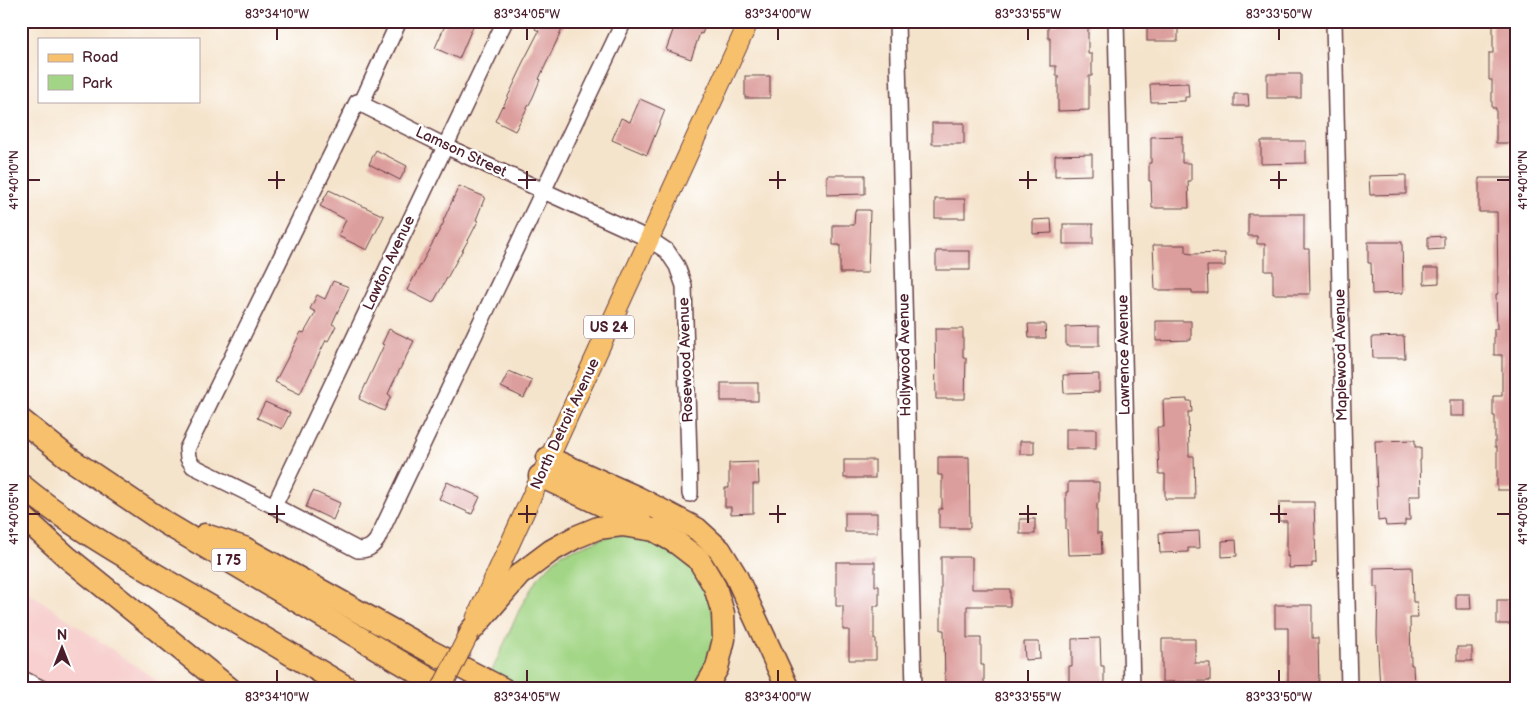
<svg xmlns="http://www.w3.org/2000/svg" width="1537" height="710" font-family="'Balsamiq Sans',sans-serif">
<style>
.built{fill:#f7d0cf}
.green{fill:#a2d585;stroke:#767a58}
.building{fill:#dc9e9c}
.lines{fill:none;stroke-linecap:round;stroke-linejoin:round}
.minor-casing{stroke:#643d43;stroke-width:18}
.major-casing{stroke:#643d43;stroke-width:21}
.highway-casing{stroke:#643d43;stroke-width:25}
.minor{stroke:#fff;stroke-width:15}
.major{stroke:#f7c06c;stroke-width:19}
.highway{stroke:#f7c06c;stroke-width:22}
.major-bridge-casing{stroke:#643d43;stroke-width:21;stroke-linecap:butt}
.major-bridge{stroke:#f7c06c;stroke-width:19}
.ticks{fill:none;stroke:#4a1f2b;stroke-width:2}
.labels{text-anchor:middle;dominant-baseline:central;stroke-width:5;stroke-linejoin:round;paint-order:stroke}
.shield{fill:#fff;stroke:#80626b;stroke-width:1}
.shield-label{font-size:14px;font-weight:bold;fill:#4a1f2b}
.street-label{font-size:15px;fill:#4a1f2b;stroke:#fff}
.neatline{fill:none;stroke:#4a1f2b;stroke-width:2}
.ticks-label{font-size:12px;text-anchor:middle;fill:#4a1f2b}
</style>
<rect width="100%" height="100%" fill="#fff"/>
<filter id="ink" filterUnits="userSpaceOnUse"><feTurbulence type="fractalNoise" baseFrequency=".02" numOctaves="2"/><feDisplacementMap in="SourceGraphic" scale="10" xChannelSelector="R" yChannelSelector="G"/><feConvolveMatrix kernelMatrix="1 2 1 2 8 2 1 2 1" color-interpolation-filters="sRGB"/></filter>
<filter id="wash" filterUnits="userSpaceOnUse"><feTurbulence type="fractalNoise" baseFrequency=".0096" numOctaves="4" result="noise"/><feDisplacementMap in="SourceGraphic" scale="20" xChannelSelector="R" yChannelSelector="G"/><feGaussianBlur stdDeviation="1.12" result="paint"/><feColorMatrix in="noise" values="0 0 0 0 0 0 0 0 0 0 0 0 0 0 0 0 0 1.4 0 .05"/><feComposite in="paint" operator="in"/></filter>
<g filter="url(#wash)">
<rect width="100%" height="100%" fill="#f5e4cc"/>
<polygon class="built" points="21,587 169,689 21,689"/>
<polygon class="green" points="612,535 641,536 668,547 693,566 708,587 717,635 710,669 697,689 527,689 491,673 521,606 537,579 561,554"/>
<g id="blocks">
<g class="building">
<polygon points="447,21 468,21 474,24 459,59 435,48"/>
<polygon points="539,21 566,21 539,79 540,80 533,97 515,131 495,121 502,106 503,107 522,67 521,66 539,31 535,29"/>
<polygon points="674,21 707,21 702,34 700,33 691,59 666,50 676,22"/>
<polygon points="1088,21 1088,54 1092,54 1092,76 1089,76 1089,110 1058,111 1058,76 1056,76 1056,66 1050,66 1050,38 1048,38 1048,24 1057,24 1057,22"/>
<rect x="1147" y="22" width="31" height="19"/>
<polygon points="1493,23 1516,23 1516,143 1496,143 1496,108 1492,108 1492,80 1489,80 1489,53 1493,53"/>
<rect x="1267" y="74" width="34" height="24"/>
<rect x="745" y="76" width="25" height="22"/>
<polygon points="1188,83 1189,97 1185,97 1185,101 1151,102 1150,84"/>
<polygon points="1234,94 1248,94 1249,106 1234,106"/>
<polygon points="640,99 665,110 647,155 612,140 621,118 630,122"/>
<rect x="932" y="123" width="32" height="21"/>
<polygon points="1182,136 1182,163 1191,163 1191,181 1188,181 1189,208 1152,208 1151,181 1149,181 1149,163 1151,163 1151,137"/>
<polygon points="1261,141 1306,141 1306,163 1261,164"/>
<polygon points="376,150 407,166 400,180 369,164"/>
<polygon points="1092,154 1092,175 1055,176 1055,155"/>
<polygon points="827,175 865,175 865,194 827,195"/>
<polygon points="1406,175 1406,194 1370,195 1369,176"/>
<polygon points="1479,178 1516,178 1516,490 1497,490 1497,447 1495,447 1495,416 1493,416 1493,396 1502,396 1502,355 1494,355 1494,329 1497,329 1496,294 1498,294 1497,212 1479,212"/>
<polygon points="459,186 485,197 476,220 478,221 471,235 433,303 407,290 444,222 443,221"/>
<polygon points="329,190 384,216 367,250 338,236 346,220 320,206"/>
<rect x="935" y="199" width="30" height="19"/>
<polygon points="855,210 870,210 868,273 840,273 840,245 833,245 833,225 854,225"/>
<polygon points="1248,214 1304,214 1304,249 1309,249 1310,294 1273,294 1273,271 1265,271 1265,244 1257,244 1257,236 1248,236"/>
<polygon points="1051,219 1052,233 1033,234 1033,220"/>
<rect x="1063" y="224" width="30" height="20"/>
<polygon points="1444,236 1444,249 1428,250 1428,237"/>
<polygon points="1368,242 1402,242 1403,293 1372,294 1371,263 1368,263"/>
<polygon points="1153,245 1186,245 1186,253 1192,254 1225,253 1225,266 1207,266 1208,293 1192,293 1192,290 1155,290"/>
<rect x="936" y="251" width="34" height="19"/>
<polygon points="1424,268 1439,268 1439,283 1424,284"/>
<polygon points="333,281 349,287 332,324 336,326 328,341 326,340 300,394 275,382 301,332 304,333 316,312 310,309 317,295 325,299"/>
<polygon points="1156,321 1191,321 1191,340 1156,341"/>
<polygon points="1028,324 1045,324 1046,338 1029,338"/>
<polygon points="1099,326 1099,346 1066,346 1066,327"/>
<polygon points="389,329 414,341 393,383 388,394 391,396 384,411 359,399 384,345 382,344"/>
<polygon points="935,329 963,329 963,358 966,358 965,399 936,399"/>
<polygon points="1404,336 1405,358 1373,358 1372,337"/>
<polygon points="509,371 532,381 524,398 501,387"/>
<polygon points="1099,374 1099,392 1064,393 1063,375"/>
<rect x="721" y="383" width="37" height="18"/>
<polygon points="1187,399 1187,401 1191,401 1192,412 1188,412 1189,452 1189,456 1194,456 1195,499 1165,499 1165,474 1159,474 1157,427 1164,427 1163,400"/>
<rect x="1450" y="400" width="15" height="16"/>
<polygon points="265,402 290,413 282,429 257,418"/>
<rect x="1066" y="429" width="30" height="20"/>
<polygon points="1415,440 1415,447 1421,447 1421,460 1420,460 1421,496 1409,496 1410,520 1405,520 1405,525 1386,526 1385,520 1378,521 1375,441"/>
<rect x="1020" y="441" width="14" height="13"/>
<polygon points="938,457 969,457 970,528 939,528 939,509 942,509 942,475 938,475"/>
<rect x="844" y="460" width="31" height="18"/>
<polygon points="758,462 759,484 753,484 753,513 731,514 731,507 725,507 725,488 729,488 729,463"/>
<polygon points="447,482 480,497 472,514 439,499"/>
<polygon points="1068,482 1099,482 1099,503 1097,503 1097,533 1101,533 1102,554 1068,555 1067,529 1066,529 1066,492 1068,492"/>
<polygon points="313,491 340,503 333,520 306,507"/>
<polygon points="1279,502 1314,502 1316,563 1312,563 1312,567 1289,568 1289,556 1287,557 1287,521 1279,521"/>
<rect x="845" y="513" width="32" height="19"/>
<rect x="1020" y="519" width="15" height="15"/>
<polygon points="1199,531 1200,548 1188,548 1188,552 1160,553 1159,533"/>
<polygon points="1236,540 1237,556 1222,557 1222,541"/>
<polygon points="941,557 972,557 972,589 1010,589 1010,606 967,606 967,638 981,638 981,665 984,665 984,684 945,684 944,630 941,630"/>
<polygon points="836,562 875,562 875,586 879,586 879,606 874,606 874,639 876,639 876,660 849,660 849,630 843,630 843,606 836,606"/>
<polygon points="1412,567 1413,602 1417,602 1418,618 1410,618 1411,665 1413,665 1414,689 1380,689 1377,634 1378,587 1374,587 1374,568"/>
<polygon points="1456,594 1470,594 1471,609 1456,609"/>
<rect x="1497" y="600" width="19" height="24"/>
<polygon points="1275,605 1312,605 1312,638 1318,638 1319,689 1288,689 1288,628 1275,628"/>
<polygon points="1100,638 1101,666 1104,666 1104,687 1069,687 1069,666 1072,666 1072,639"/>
<polygon points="1162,639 1195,639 1195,663 1210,663 1210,681 1162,682"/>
<polygon points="1024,642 1039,642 1040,659 1025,660"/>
<rect x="1457" y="647" width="15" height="14"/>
</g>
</g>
</g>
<g filter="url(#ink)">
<use href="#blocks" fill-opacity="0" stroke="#643d43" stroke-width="1"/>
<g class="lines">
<g class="minor-casing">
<g id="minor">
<path d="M624 21 377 540C372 547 368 550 358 550L274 506 193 466 188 458 187 449 357 102 445 146 649 239 667 251 677 266 684 286 690 494"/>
<polyline points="897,21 914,689"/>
<polyline points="1116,21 1132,689"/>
<polyline points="1334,21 1349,689"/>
<polyline points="361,104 399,21"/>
<polyline points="274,506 505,21"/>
<polyline points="21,678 43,689"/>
</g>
</g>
<g class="major-casing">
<polyline id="major" points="476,618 749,21"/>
</g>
<g class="highway-casing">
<g id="highway">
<polyline points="21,420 70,459 167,524 446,689"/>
<polyline points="548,458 638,498 697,529 720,550 736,576 788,689"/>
<polyline points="540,476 641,523"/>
<path d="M21 485C68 524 121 554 173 585 232 619 291 654 349 689"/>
<polyline points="21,515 67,557 230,689"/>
<polyline points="205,535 244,548 426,649 503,689"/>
<polyline points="470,632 519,575 551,551 576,537 598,528 622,525 654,530 677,543 699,560 715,587 723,613 724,639 717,668 705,689"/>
</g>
</g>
<use href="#minor" class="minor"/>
<use href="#major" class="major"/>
<use href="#highway" class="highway"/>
<g class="major-bridge-casing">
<polyline id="major-bridge" points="441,689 470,632"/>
</g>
<use href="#major-bridge" class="major-bridge"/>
</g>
</g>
<path class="ticks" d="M277 28V40M527 28V40M778 28V40M1028 28V40M1279 28V40M277 171V189M527 171V189M778 171V189M1028 171V189M1279 171V189M28 180H40M268 180H285M518 180H536M769 180H786M1019 180H1037M1270 180H1287M1497 180H1510M277 505V523M527 505V523M778 505V523M1028 505V523M1279 505V523M28 514H40M268 514H285M518 514H536M769 514H786M1019 514H1037M1270 514H1287M1497 514H1510M277 670V682M527 670V682M778 670V682M1028 670V682M1279 670V682"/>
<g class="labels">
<g class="shield">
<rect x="584" y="315.5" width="50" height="23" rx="4"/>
<rect x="211.5" y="548.5" width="35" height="23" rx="4"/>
</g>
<g class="shield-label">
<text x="609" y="327">US 24</text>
<text x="229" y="560">I 75</text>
</g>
<g class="street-label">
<text transform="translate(461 152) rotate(25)">Lamson Street</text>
<text transform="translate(389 263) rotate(-65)">Lawton Avenue</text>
<text transform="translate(905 355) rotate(-91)">Hollywood Avenue</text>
<text transform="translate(1124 355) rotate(-91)">Lawrence Avenue</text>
<text transform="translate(1341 355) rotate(-91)">Maplewood Avenue</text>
<text transform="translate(686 360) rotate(-92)">Rosewood Avenue</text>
<text transform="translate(565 424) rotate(-65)">North Detroit Avenue</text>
</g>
</g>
<rect width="1537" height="710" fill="none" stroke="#fff" stroke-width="55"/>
<rect x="38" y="38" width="162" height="65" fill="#ffffff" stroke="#b7a5aa"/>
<rect x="48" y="54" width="25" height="8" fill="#f7c06c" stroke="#b7a5aa"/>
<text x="82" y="62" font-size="15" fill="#4a1f2b">Road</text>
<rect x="48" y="75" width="25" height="15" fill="#a2d585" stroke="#b7a5aa"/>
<text x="82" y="88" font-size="15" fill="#4a1f2b">Park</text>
<g transform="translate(62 648)" stroke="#ffffff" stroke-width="4" paint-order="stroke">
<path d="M0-4L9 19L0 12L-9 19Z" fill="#4a1f2b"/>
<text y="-8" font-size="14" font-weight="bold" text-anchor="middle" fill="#4a1f2b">N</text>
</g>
<rect x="28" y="28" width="1482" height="654" class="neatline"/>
<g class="ticks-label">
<text x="277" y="18">83°34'10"W</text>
<text x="527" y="18">83°34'05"W</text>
<text x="778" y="18">83°34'00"W</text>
<text x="1028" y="18">83°33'55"W</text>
<text x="1279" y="18">83°33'50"W</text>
<text transform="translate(14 180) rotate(-90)" y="4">41°40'10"N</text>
<text transform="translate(1523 180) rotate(-90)" y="4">41°40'10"N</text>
<text transform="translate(14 514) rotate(-90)" y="4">41°40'05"N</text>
<text transform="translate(1523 514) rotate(-90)" y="4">41°40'05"N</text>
<text x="277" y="701">83°34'10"W</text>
<text x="527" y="701">83°34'05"W</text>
<text x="778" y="701">83°34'00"W</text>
<text x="1028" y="701">83°33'55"W</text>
<text x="1279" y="701">83°33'50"W</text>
</g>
</svg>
